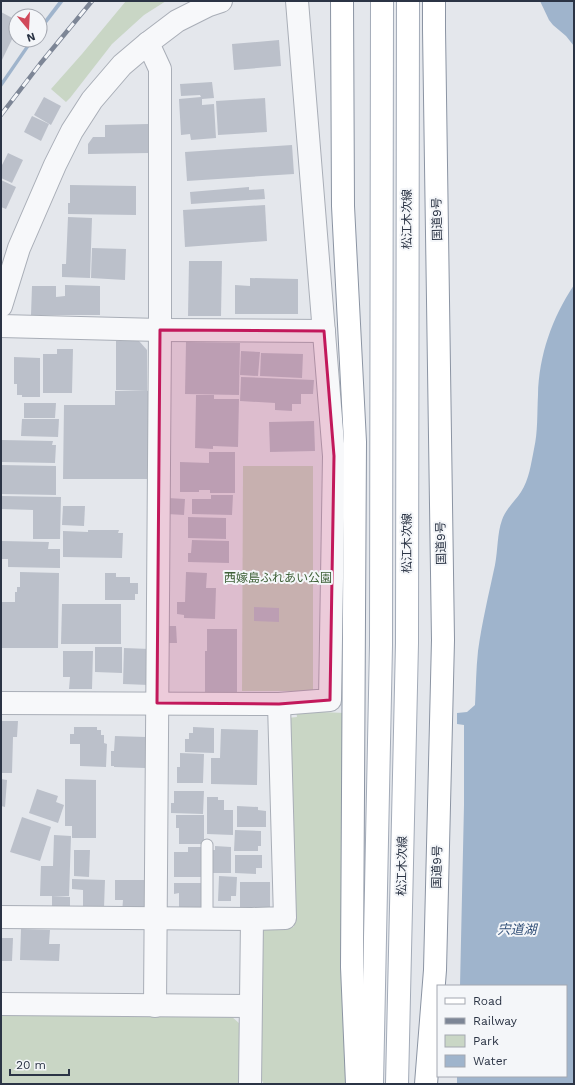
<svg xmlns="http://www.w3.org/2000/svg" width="575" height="1085" font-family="'Work Sans','Noto Sans JP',sans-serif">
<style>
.green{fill:#c9d6c5}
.water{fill:#9fb4cc}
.building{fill:#bbc0ca}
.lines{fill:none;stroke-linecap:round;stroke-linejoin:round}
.service-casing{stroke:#a9aeb7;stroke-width:13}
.minor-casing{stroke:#a9aeb7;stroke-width:24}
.tertiary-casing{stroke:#a9aeb7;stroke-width:24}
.primary-casing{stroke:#a3abb8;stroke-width:24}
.trunk-casing{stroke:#8b94a3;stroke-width:24}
.service{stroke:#f7f8fa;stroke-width:11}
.minor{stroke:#f7f8fa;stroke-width:22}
.tertiary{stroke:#f7f8fa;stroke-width:22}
.primary{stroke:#fff;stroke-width:22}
.trunk{stroke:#fff;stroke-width:22}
.rail-casing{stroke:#7d8696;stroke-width:4.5}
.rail{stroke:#f4f6f9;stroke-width:3;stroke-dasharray:9;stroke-linecap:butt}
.marked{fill:#c2185b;fill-opacity:0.2;stroke:#c2185b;stroke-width:3;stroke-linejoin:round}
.labels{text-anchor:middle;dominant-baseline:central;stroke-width:4;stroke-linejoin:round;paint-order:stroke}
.street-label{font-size:12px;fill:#2b3445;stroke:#f4f6f9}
.park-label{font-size:12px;fill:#3f6138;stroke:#f4f6f9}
.water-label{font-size:13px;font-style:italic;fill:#34527a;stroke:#f4f6f9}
</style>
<rect width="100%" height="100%" fill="#e4e7ec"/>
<g class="green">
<polygon points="126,1 166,1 144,15 112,44 70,98 66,102 51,89 82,54"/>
<polygon points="243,466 313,466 313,691 242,691"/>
<polygon points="296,711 345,713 347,1005 345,1084 264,1084 260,1077 259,936 265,929 294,927 287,718 297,717"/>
<polygon points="1,1012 231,1016 240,1024 239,1084 1,1084"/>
</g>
<g class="water">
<polygon points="59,1 64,1 40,32 40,26"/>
<polygon points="540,1 574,1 574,46 566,36 553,25 549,20"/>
<polygon points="30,40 34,40 1,88 1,82"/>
<path d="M574 285V1084H457V1076H566V986H460L464 805V725L457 724V713L467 712 475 705C476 687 476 669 478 651 482 622 489 593 495 565 498 550 497 534 502 520 505 510 515 501 521 492 529 480 531 464 534 449 538 432 537 413 538 395 539 355 552 318 574 285Z"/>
</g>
<g class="building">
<polygon points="1,12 16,20 16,31 1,62"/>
<polygon points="279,40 281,66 234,70 232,44"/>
<polygon points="212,82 214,98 202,99 202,105 214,104 216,138 191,140 190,134 181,135 179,99 201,97 200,95 181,96 180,84"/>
<polygon points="44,97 61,106 51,125 34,115"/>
<polygon points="265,98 267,132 218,135 216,101"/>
<polygon points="32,116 49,124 41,141 24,132"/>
<polygon points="148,124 149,153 88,154 88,144 93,137 105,137 105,125"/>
<polygon points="292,145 294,174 187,181 185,152"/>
<polygon points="8,153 23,160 12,183 1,178 1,167"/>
<polygon points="1,180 16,187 6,209 1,207"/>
<polygon points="70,185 136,186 136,215 68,214 68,203 70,203"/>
<polygon points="249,187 249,190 264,189 265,199 191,204 190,192"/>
<polygon points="265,205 267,241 185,247 183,210"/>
<polygon points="68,217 92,218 90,278 62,277 62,264 66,264"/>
<polygon points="92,248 126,249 125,280 91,278"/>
<polygon points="189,261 222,261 221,316 188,316"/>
<polygon points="250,278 298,279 298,314 235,314 235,285 250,286"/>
<polygon points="65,285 100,286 100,315 31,315 32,286 56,286 56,297 65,296"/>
<polygon points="116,341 139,341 147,350 147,391 116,390"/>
<polygon points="186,342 240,343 239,395 185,394"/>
<polygon points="57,349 73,349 72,393 43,393 43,354 57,354"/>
<polygon points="241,351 260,352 258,376 240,375"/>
<polygon points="261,353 303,354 302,378 260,376"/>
<polygon points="14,357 40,358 40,397 22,397 22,395 17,395 17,384 14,384"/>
<polygon points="241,377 314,380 313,394 301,394 301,404 292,404 292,411 275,410 275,403 240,401"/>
<polygon points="115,391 151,391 150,479 63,479 64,405 115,405"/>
<polygon points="196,395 214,395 214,399 239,399 238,447 213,446 213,449 195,448"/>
<polygon points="24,403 56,403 55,418 24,418"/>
<polygon points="22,419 59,419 58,437 21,436"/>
<polygon points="314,421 315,451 270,452 269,422"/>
<polygon points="1,440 53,441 52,445 56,445 55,463 1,462"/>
<polygon points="209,452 235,452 235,493 210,493 210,490 199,490 199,492 180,492 180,462 209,463"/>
<polygon points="1,465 56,466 56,495 1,494"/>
<polygon points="211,495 233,495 232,515 192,514 192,499 211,499"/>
<polygon points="1,496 61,497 60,539 33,539 33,510 1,509"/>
<polygon points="168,498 185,499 184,515 167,514"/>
<polygon points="63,506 85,506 84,526 62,525"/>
<polygon points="188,517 226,518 226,539 188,538"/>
<polygon points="88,530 119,530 118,533 123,533 122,558 63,557 63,531 88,532"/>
<polygon points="192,540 229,541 229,563 188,562 188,553 191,553"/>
<polygon points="2,541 49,542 48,549 60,549 60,568 8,567 8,559 1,559"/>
<polygon points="20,572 59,573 58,648 1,648 1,602 15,602 15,592 17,592 17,587 20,587"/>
<polygon points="186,572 207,573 206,588 216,588 215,619 184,618 184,615 177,614 177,602 185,602"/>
<polygon points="105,573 116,573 116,577 130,577 130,583 138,583 138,594 135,594 135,600 105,600"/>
<polygon points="62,604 121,604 121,644 61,644"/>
<polygon points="254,607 279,608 279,622 254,621"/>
<polygon points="167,626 176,626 177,643 167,643"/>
<polygon points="207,629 237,629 237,695 205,695 205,651 207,651"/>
<polygon points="95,647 122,647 122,673 95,672"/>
<polygon points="124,648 150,649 149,685 123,684"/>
<polygon points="63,651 93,651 92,689 69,689 70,677 63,677"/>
<polygon points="1,721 18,721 17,737 13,737 12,773 1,773"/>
<polygon points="74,727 97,727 97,730 101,730 101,735 104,735 104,743 107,744 106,767 80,766 80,744 70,744 70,734 74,734"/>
<polygon points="193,727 214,728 214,753 185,752 185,739 189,739 189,733 193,733"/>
<polygon points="221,729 258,730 257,785 211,784 211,758 220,758"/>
<polygon points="115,736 146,737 145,768 114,767 114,766 111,766 111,751 114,751"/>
<polygon points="180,753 204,754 203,783 177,783 177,767 180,767"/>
<polygon points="1,779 7,780 5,807 1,806"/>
<polygon points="65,779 96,780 96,838 72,838 72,826 65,826"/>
<polygon points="37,789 58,796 56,802 64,805 58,823 29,813"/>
<polygon points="174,791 204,791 203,814 171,813 171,803 174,803"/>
<polygon points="207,797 218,797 218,800 224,800 224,810 233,810 233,835 207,834"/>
<polygon points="237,806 258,807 258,810 266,811 266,827 237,827"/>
<polygon points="176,815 204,815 204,844 179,844 179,828 176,828"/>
<polygon points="22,817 51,827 40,861 10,852"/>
<polygon points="235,830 261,831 261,846 258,846 258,851 234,851"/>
<polygon points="54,835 71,836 69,896 40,896 41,866 53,866"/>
<polygon points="215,846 231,847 231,873 210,873 210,850 215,850"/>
<polygon points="188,847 204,847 204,877 174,877 174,852 188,852"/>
<polygon points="74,850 90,850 89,877 74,876"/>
<polygon points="235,855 262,855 262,868 256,868 256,874 235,873"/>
<polygon points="219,876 237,877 236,896 231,896 231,901 218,901"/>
<polygon points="72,879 105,880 104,908 83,908 83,890 72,889"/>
<polygon points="115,880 145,880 144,913 122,913 123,900 115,900"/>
<rect x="240" y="882" width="30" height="28"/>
<polygon points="174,883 203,883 203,909 179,909 179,893 174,894"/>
<polygon points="52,896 70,897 70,911 52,910"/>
<polygon points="21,929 50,930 49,944 60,944 59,961 20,960"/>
<polygon points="1,938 13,938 12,961 1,961"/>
</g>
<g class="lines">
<g class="service-casing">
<polyline id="service" points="207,919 207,845"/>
</g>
<g class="minor-casing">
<g id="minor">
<polyline points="148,43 160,69 160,330 155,1006"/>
<polyline points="1,326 160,330 324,331"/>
<polyline points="1,703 279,704 330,700 334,456 297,1"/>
<polyline points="1,917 252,919"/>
<polyline points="1,1004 250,1006"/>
<polyline points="250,1084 252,919 285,918 279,704"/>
</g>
</g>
<g class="tertiary-casing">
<polyline id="tertiary" points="1,306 19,248 55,165 72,131 92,100 122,65 148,43 177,21 209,5 221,1"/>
</g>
<g class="primary-casing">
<g id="primary">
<polyline points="372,1084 381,645 382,1"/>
<polyline points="397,1084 407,643 408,1"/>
</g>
</g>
<g class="trunk-casing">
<g id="trunk">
<polyline points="342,1 343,206 355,442 352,967 357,1084"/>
<polyline points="426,1084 435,970 443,640 434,29 434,1"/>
</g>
</g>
<use href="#service" class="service"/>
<use href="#minor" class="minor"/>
<use href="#tertiary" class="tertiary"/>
<use href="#primary" class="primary"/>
<use href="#trunk" class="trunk"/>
<g class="rail-casing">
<polyline id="rail" points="1,115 40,64 92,1"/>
</g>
<use href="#rail" class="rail"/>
</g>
<path class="marked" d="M160 330 324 331 334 456 330 700 279 704 157 703Z"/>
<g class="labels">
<g class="street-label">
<text transform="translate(407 219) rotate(-90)">松江木次線</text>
<text transform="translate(437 219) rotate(-91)">国道9号</text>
<text transform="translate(407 543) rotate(-90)">松江木次線</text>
<text transform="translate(441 543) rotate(-91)">国道9号</text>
<text transform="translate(402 866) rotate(-89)">松江木次線</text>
<text transform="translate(437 867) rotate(-89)">国道9号</text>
</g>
<g class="park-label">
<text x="278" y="578">西嫁島ふれあい公園</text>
</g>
<g class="water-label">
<text x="517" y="929">宍道湖</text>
</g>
</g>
<rect width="575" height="1085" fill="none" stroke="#2b3445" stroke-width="4"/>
<rect x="437" y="985" width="130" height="92" fill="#f4f6f9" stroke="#a4a8b1"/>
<rect x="445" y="998" width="20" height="6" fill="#ffffff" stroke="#a4a8b1"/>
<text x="473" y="1005" font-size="12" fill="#2b3445">Road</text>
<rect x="445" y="1018" width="20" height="6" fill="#7d8696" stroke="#a4a8b1"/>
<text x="473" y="1025" font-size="12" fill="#2b3445">Railway</text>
<rect x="445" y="1035" width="20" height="12" fill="#c9d6c5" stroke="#a4a8b1"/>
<text x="473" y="1045" font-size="12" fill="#2b3445">Park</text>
<rect x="445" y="1055" width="20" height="12" fill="#9fb4cc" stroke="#a4a8b1"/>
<text x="473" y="1065" font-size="12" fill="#2b3445">Water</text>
<g transform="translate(28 28) rotate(162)"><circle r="19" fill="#f4f6f9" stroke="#a4a8b1"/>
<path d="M0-3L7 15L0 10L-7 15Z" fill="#d1495b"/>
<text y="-6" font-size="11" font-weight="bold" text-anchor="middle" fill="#2b3445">N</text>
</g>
<path d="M10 1069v6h59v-6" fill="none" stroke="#2b3445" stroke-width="2"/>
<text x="16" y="1069" font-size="12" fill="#2b3445" stroke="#f4f6f9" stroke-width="3" paint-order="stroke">20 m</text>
</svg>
